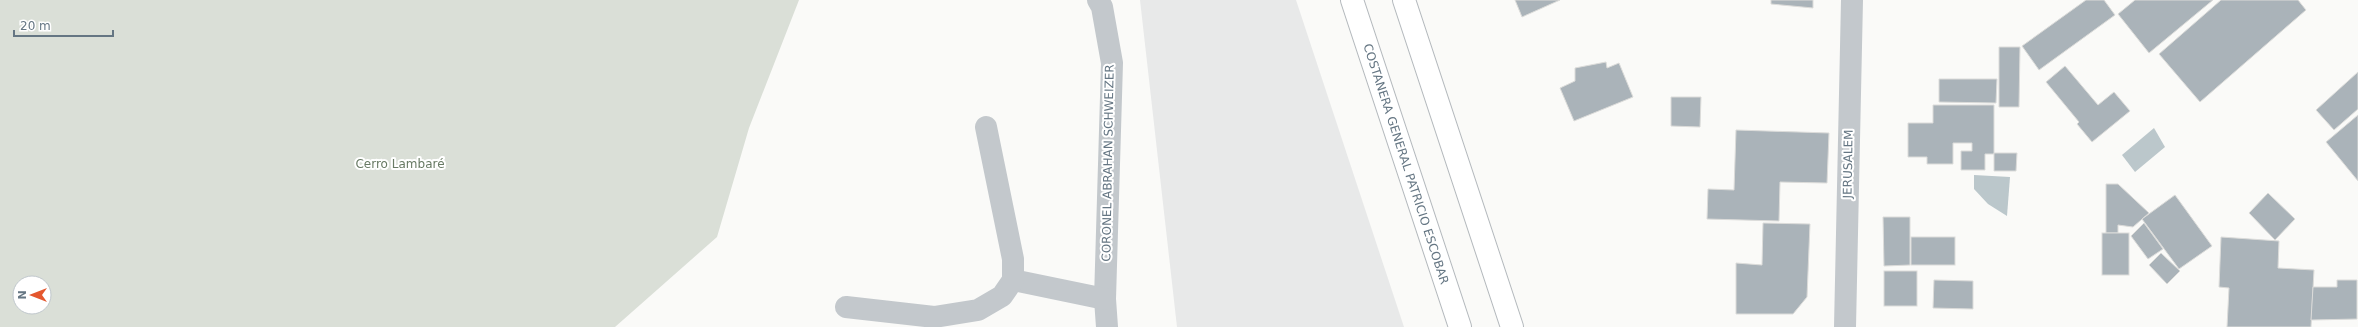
<svg xmlns="http://www.w3.org/2000/svg" width="2358" height="327" font-family="'DejaVu Sans',sans-serif">
<style>
.built{fill:#e8e9e9}
.green{fill:#dadfd7;fill-rule:evenodd}
.water{fill:#bbc7cb}
.building{fill:#aab3b9;stroke:#dcdcda}
.lines{fill:none;stroke-linecap:round;stroke-linejoin:round}
.highway-casing{stroke:#b4b9bd;stroke-width:24}
.minor{stroke:#c3c8cc;stroke-width:22}
.highway{stroke:#fff;stroke-width:22}
.labels{text-anchor:middle;dominant-baseline:central;stroke-width:4;stroke-linejoin:round;paint-order:stroke}
.street-label{font-size:12px;fill:#657683;stroke:#fff}
.park-label{font-size:12px;fill:#687a64;stroke:#fff}
</style>
<rect width="100%" height="100%" fill="#fafaf8"/>
<polygon class="built" points="1140,0 1296,0 1404,327 1177,327"/>
<path class="green" d="M0 0H799L749 128 717 237 615 327H0ZM20 283H44V307H20Z"/>
<g class="water">
<polygon points="2154,128 2165,147 2135,172 2122,155"/>
<polygon points="1974,175 2010,177 2007,216 1988,204 1974,189"/>
</g>
<g class="building">
<polygon points="1515,0 1560,0 1522,17"/>
<polygon points="1771,0 1813,0 1813,8 1771,4"/>
<polygon points="2086,0 2104,0 2115,15 2039,70 2022,46"/>
<polygon points="2135,0 2213,0 2149,53 2118,14"/>
<polygon points="2221,0 2298,0 2306,10 2200,102 2159,54"/>
<polygon points="1999,47 2020,47 2019,107 1999,107"/>
<polygon points="1606,62 1607,68 1619,63 1633,97 1574,121 1560,88 1575,81 1575,68"/>
<polygon points="2065,66 2098,105 2114,92 2130,111 2092,142 2077,124 2079,122 2046,82"/>
<polygon points="2358,72 2358,109 2334,130 2316,110"/>
<polygon points="1939,79 1997,79 1996,103 1939,102"/>
<polygon points="1671,97 1701,97 1700,127 1671,126"/>
<polygon points="1933,105 1994,105 1994,154 1985,154 1985,170 1961,170 1961,151 1972,151 1972,143 1953,143 1953,164 1927,164 1927,157 1908,157 1908,123 1933,123"/>
<polygon points="2358,115 2358,181 2326,142"/>
<polygon points="1736,130 1829,133 1827,183 1780,182 1779,221 1707,219 1708,189 1734,190"/>
<polygon points="1994,153 2017,153 2016,171 1994,171"/>
<polygon points="2106,184 2118,184 2149,213 2133,227 2118,225 2118,233 2106,233"/>
<polygon points="2268,193 2295,219 2275,240 2249,213"/>
<polygon points="2175,195 2212,246 2179,269 2142,219"/>
<polygon points="1883,217 1910,217 1910,265 1884,266"/>
<polygon points="1763,223 1810,224 1807,297 1793,314 1736,314 1736,263 1762,265"/>
<polygon points="2144,223 2163,249 2148,259 2131,236"/>
<rect x="2102" y="233" width="27" height="42"/>
<rect x="1911" y="237" width="44" height="28"/>
<polygon points="2221,237 2279,241 2278,268 2314,270 2311,327 2227,327 2229,288 2219,287"/>
<polygon points="2161,253 2180,271 2167,284 2149,265"/>
<rect x="1884" y="271" width="33" height="35"/>
<polygon points="1934,280 1973,281 1973,309 1933,308"/>
<polygon points="2337,280 2357,280 2357,319 2311,320 2313,287 2337,287"/>
</g>
<g class="lines">
<g class="highway-casing">
<g id="highway">
<polyline points="1352,0 1460,327"/>
<polyline points="1404,0 1512,327"/>
</g>
</g>
<g class="minor">
<polyline points="1098,0 1102,7 1112,63 1105,299 1107,327"/>
<polyline points="1013,280 1105,299"/>
<polyline points="846,307 934,317 978,310 1002,296 1013,280 1013,259 986,127"/>
<polyline points="1845,327 1852,0"/>
</g>
<use href="#highway" class="highway"/>
</g>
<g class="labels">
<g class="street-label">
<text transform="translate(1108 163) rotate(-89)">CORONEL ABRAHAN SCHWEIZER</text>
<text transform="translate(1406 164) rotate(72)">COSTANERA GENERAL PATRICIO ESCOBAR</text>
<text transform="translate(1848 164) rotate(-89)">JERUSALEM</text>
</g>
<g class="park-label">
<text x="400" y="164">Cerro Lambaré</text>
</g>
</g>
<g transform="translate(32 295) rotate(270)"><circle r="19" fill="#ffffff" stroke="#c1c8cd"/>
<path d="M0-3L7 15L0 10L-7 15Z" fill="#e4572e"/>
<text y="-6" font-size="11" font-weight="bold" text-anchor="middle" fill="#657683">N</text>
</g>
<path d="M14 30v6h99v-6" fill="none" stroke="#657683" stroke-width="2"/>
<text x="20" y="30" font-size="12" fill="#657683" stroke="#ffffff" stroke-width="3" paint-order="stroke">20 m</text>
</svg>
